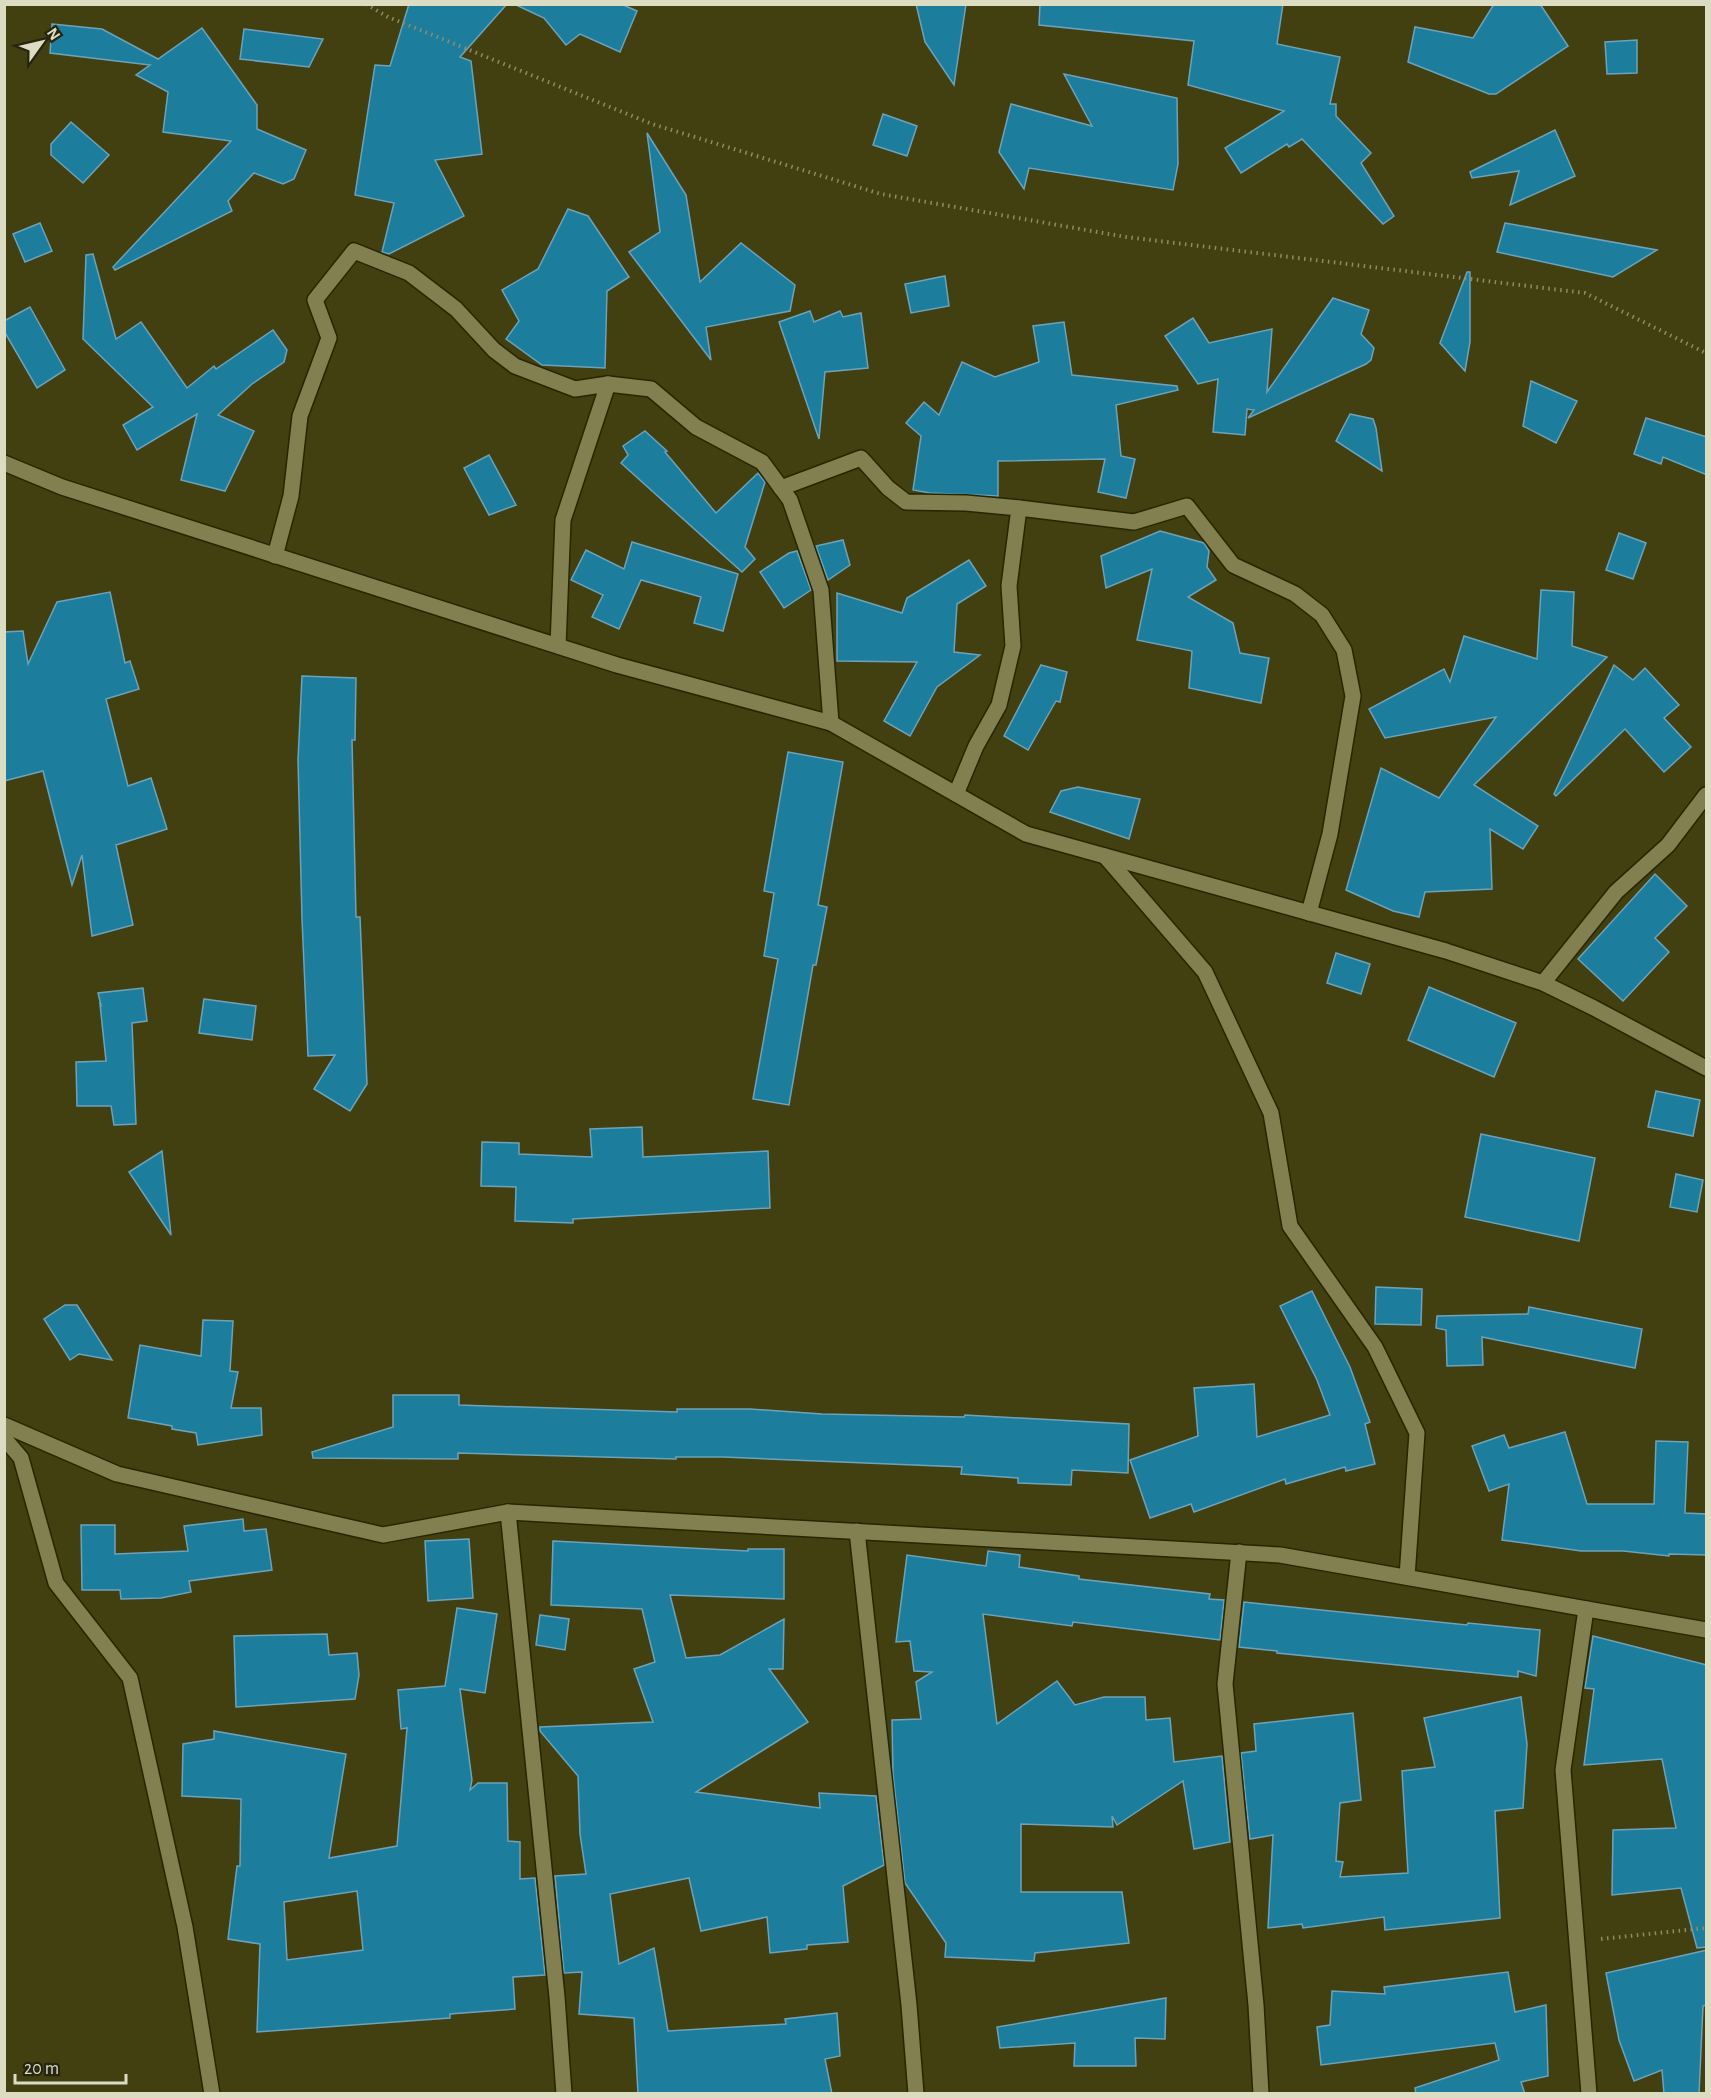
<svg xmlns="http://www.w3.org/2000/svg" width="1711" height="2098" font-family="'Alegreya Sans',sans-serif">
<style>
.building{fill:#1d7d9d;stroke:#6da3ba;stroke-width:1.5;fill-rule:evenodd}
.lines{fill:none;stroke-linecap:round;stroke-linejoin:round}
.minor-casing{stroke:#282602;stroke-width:18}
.path{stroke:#8e8c68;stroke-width:4;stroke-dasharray:1.5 4.5;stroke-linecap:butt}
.minor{stroke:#828051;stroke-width:15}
</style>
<rect width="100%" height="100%" fill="#423f10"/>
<g class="building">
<polygon points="409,4 507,4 460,57 471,61 482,154 435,160 464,216 389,254 382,252 394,203 355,195 375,65 390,66"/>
<polygon points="514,4 621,4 637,11 620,52 580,34 566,45 544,18"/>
<polygon points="916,4 966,4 954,85 925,42"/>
<polygon points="1040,4 1283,4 1277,44 1340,57 1330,104 1336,104 1336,116 1371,153 1361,163 1394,216 1383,224 1302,139 1289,147 1287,144 1241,173 1225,148 1284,111 1188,85 1194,41 1039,25"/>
<polygon points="1494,4 1540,4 1568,46 1496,94 1489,94 1408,62 1415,27 1473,38"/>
<polygon points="52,24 102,29 158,59 202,28 257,105 257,129 306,150 294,179 283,184 254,173 228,201 232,211 115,270 113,267 231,141 163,132 168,92 136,75 150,65 50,53"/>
<polygon points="244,29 323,39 309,67 240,59"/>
<polygon points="1637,40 1637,73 1607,74 1605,42"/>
<polygon points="1064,74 1177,98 1178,164 1173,190 1029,168 1024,189 999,152 1011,104 1092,126"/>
<polygon points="883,114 917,126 907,156 873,145"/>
<polygon points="71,122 109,155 83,183 51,155 51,144"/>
<polygon points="1555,130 1575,176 1510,205 1519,171 1472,178 1470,172"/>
<polygon points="647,133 686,195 700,282 741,243 795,285 790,311 706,327 711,360 629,252 660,232"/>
<polygon points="568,209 588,216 629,277 607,291 605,368 542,365 506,339 519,321 502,290 538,269"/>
<polygon points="40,223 52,251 25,262 13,234"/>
<polygon points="1505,223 1657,250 1613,277 1497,252"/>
<polygon points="93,254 116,339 141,322 187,388 214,366 216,369 273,330 287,350 284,362 252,384 218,415 254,431 225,491 181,480 197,414 137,450 123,425 153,407 83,339 86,255"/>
<polygon points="1467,272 1470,272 1470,342 1465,371 1440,343"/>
<polygon points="945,276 949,306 911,313 905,284"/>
<polygon points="1333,298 1369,310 1361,334 1374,348 1371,360 1366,364 1248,418 1254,410 1247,409 1245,435 1213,432 1218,379 1198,384 1165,336 1193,318 1209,343 1272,329 1267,392"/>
<polygon points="30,307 65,370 37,388 4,331 4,321"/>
<polygon points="810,311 814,322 840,311 843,317 861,313 868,368 825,372 819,439 779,322"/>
<polygon points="1064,322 1072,375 1177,386 1178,390 1116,405 1121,456 1135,459 1126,498 1098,492 1105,459 998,461 998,496 930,493 913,490 921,436 906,423 924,402 939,415 962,362 995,377 1039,362 1033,326"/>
<polygon points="1531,381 1577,401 1556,443 1523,426"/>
<polygon points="1350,414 1373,419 1376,428 1382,471 1336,441"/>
<polygon points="1646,418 1707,437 1707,475 1663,457 1661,464 1634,454"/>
<polygon points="645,431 667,451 665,452 716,513 758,473 765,482 745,547 755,559 742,572 621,463 628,455 623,446"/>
<polygon points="489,455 516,505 489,515 464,468"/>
<polygon points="1160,531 1204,543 1209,551 1207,567 1216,580 1188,597 1233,623 1240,653 1269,658 1261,703 1189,688 1192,651 1137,640 1152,569 1106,588 1101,556"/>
<polygon points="1619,533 1646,543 1633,579 1606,570"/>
<polygon points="843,540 850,565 828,580 816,546"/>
<polygon points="632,542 738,574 723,631 694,623 701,597 641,580 619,629 592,617 603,595 571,580 586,550 624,569"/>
<polygon points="797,551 811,590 784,608 760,572 789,553"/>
<polygon points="969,560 986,586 957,604 954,652 980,655 937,687 910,736 884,721 917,662 837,661 837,593 902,613 907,598"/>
<polygon points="1541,590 1574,592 1572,646 1607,657 1474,785 1538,826 1523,849 1490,829 1492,889 1425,892 1419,917 1393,911 1346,890 1381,768 1439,798 1496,717 1385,738 1369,709 1444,669 1450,682 1464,636 1537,659"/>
<polygon points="110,592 125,663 130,661 139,689 106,699 128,786 151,778 167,829 116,845 133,925 92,936 82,855 72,885 43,771 4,781 4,632 23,631 28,664 57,602"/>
<polygon points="1041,665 1067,672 1060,702 1056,701 1028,750 1004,736"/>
<polygon points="1614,665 1633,680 1645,668 1679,705 1664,718 1691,747 1664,772 1625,729 1556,796 1554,794"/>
<polygon points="302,676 356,678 355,740 352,740 356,917 360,917 367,1084 350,1111 314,1089 335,1055 308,1056 302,919 298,760"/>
<polygon points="788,752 843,762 818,905 827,907 816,965 813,965 789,1105 753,1099 778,959 764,956 774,893 764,891"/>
<polygon points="1078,787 1140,799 1129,839 1050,812 1061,791"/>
<polygon points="1655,874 1687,906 1655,938 1669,952 1623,1001 1578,959"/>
<polygon points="1336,953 1370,964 1361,994 1327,983"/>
<polygon points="1429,987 1516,1023 1494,1077 1408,1040"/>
<polygon points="143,988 147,1021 132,1023 136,1124 114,1125 111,1106 77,1106 76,1062 106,1061 100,1004 101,1005 98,993"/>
<polygon points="204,999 256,1006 252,1040 199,1033"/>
<polygon points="1656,1091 1700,1100 1693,1136 1648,1127"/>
<polygon points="642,1127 643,1157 768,1151 770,1208 573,1219 573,1223 515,1221 516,1187 481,1186 482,1142 519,1143 519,1154 592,1157 590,1129"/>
<polygon points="1481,1134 1595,1158 1579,1241 1465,1217"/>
<polygon points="162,1151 171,1235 129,1172"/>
<polygon points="1676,1174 1703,1180 1697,1212 1670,1207"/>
<polygon points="1376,1287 1422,1289 1421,1325 1375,1324"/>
<polygon points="1312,1291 1350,1367 1370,1422 1365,1424 1375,1464 1346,1471 1345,1467 1286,1484 1285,1479 1194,1512 1191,1504 1150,1518 1130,1460 1198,1436 1194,1388 1254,1384 1257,1437 1330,1415 1317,1380 1280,1306"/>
<polygon points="65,1305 77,1305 112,1360 79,1354 70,1360 44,1319"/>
<polygon points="1529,1307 1642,1329 1635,1368 1482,1337 1483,1365 1447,1366 1446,1330 1436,1328 1437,1316 1528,1314"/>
<polygon points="203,1320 233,1321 230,1371 238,1372 231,1408 261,1408 262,1435 198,1445 196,1433 172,1429 172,1426 128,1418 140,1345 201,1356"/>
<polygon points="393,1395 459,1395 459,1405 677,1412 677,1409 750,1409 822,1414 964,1417 965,1415 1129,1424 1128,1473 1072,1470 1071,1485 1018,1483 1018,1478 961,1474 962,1467 723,1457 676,1457 676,1459 458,1453 458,1459 313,1458 312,1452 393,1427"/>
<polygon points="1565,1432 1587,1504 1654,1504 1656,1441 1688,1442 1685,1513 1707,1514 1707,1555 1669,1554 1669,1556 1623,1551 1581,1551 1502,1540 1509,1484 1489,1491 1472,1446 1504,1435 1509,1448"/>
<polygon points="243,1519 244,1531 266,1529 272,1570 189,1581 191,1592 161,1598 121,1599 120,1590 82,1590 81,1525 115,1525 115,1554 188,1551 184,1526"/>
<polygon points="469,1539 473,1598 428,1601 425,1541"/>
<polygon points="553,1541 748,1551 748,1549 784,1549 784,1599 670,1595 686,1658 720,1655 784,1619 783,1669 769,1669 808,1722 696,1792 820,1808 819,1793 876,1796 884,1865 843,1886 848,1942 807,1945 807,1949 770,1953 767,1917 701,1931 689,1878 610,1894 619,1964 654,1948 668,2031 786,2024 785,2019 837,2013 840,2056 825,2059 832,2094 638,2094 634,2018 579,2014 582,1972 564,1973 555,1876 586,1874 580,1834 578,1776 540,1731 540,1727 653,1722 634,1669 655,1662 642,1609 551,1605"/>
<polygon points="988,1551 1020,1555 1019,1567 1079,1576 1079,1579 1210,1594 1209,1599 1224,1600 1220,1640 1073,1622 1072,1626 983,1614 997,1724 1057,1681 1075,1705 1104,1697 1145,1697 1146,1720 1170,1718 1174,1762 1222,1756 1230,1842 1194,1849 1183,1781 1117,1825 1112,1816 1113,1827 1021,1824 1021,1892 1122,1892 1129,1943 1035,1953 1034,1961 945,1957 946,1943 905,1883 893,1774 892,1720 921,1719 916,1682 932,1672 914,1671 910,1641 896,1642 907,1555 986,1566"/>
<polygon points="1244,1602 1467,1625 1468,1623 1540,1630 1536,1676 1518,1671 1518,1677 1277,1653 1277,1651 1239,1647"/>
<path d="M457 1608 497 1614 485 1693 460 1689 472 1780 470 1790 478 1783H507L508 1841 520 1842V1879L535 1878 545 1975 513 1977 515 2009 450 2014V2018L257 2032 260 1944 228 1939 237 1866H240L241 1799 182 1796 183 1744 214 1739V1731L346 1754 329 1858 397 1846 407 1728 401 1729 398 1690 445 1686ZM357 1891 363 1950 287 1960 284 1902Z"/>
<polygon points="540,1615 569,1619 565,1650 536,1645"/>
<polygon points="327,1634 329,1655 357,1653 359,1675 355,1699 236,1707 234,1636"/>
<polygon points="1593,1636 1707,1665 1707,1947 1697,1948 1681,1888 1612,1895 1613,1830 1676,1828 1662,1759 1584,1765 1594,1689 1585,1688"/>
<polygon points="1521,1697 1527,1744 1523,1808 1495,1811 1500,1918 1385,1930 1384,1917 1303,1928 1302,1924 1268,1928 1273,1835 1250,1839 1241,1753 1256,1751 1254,1724 1353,1713 1361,1800 1340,1803 1336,1861 1343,1862 1340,1877 1408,1873 1402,1771 1435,1767 1424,1718"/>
<polygon points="1707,1950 1707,2005 1703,2006 1699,2094 1664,2094 1662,2070 1634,2081 1619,2040 1606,1973"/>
<polygon points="1508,1972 1515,2012 1546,2005 1548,2076 1521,2082 1525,2094 1416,2094 1415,2088 1499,2060 1495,2043 1321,2065 1317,2027 1330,2025 1332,1991 1385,1994 1384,1987"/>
<polygon points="1166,1998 1165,2039 1135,2038 1136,2066 1074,2066 1075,2043 1000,2048 997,2027"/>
</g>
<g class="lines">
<g class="minor-casing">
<g id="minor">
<polyline points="4,463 62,487 617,665 831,723 1026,834 1446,951 1543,983 1594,1008 1706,1068"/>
<polyline points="781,488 861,458 888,488 906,502 966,503 1019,508 1009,586 1013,646 999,705 976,746 956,794"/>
<polyline points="1019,508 1134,522 1187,506 1233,565 1295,594 1322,615 1344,650 1353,696 1330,834 1309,913"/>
<polyline points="275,556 291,496 300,416 329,338 315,300 354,251 409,273 456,309 494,350 515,366 575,389 608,384"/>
<polyline points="558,646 563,520 608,384 651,389 696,427 762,462 790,500 821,590 831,723"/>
<polyline points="1105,856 1205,972 1271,1113 1290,1226 1375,1347 1417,1433 1407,1577"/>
<polyline points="1543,983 1616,892 1668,845 1706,795"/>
<polyline points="4,1425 117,1474 383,1535 508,1512 1280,1555 1706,1630"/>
<polyline points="4,1438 21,1458 56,1583 130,1678 185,1927 212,2094"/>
<polyline points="508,1512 557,1997 564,2094"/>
<polyline points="857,1531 909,2005 916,2094"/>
<polyline points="1239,1552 1225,1684 1256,2005 1261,2094"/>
<polyline points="1586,1609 1563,1770 1589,2094"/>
</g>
</g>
<g class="path">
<polyline points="366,4 388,17 652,124 881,194 1126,237 1585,293 1706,353"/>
<polyline points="1601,1939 1706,1928"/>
</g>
<use href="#minor" class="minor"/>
</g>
<rect width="1711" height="2098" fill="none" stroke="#dcdcc3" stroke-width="12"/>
<g transform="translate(42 42) rotate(56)" stroke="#262512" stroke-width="4.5" paint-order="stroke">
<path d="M0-4.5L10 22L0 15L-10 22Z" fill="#dcdcc3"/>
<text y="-9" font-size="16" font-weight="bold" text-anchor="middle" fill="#dcdcc3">N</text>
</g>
<path d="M15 2074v9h111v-9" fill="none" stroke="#dcdcc3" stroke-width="3"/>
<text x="24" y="2074" font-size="18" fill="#dcdcc3" stroke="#262512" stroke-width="4.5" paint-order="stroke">20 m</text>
</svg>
